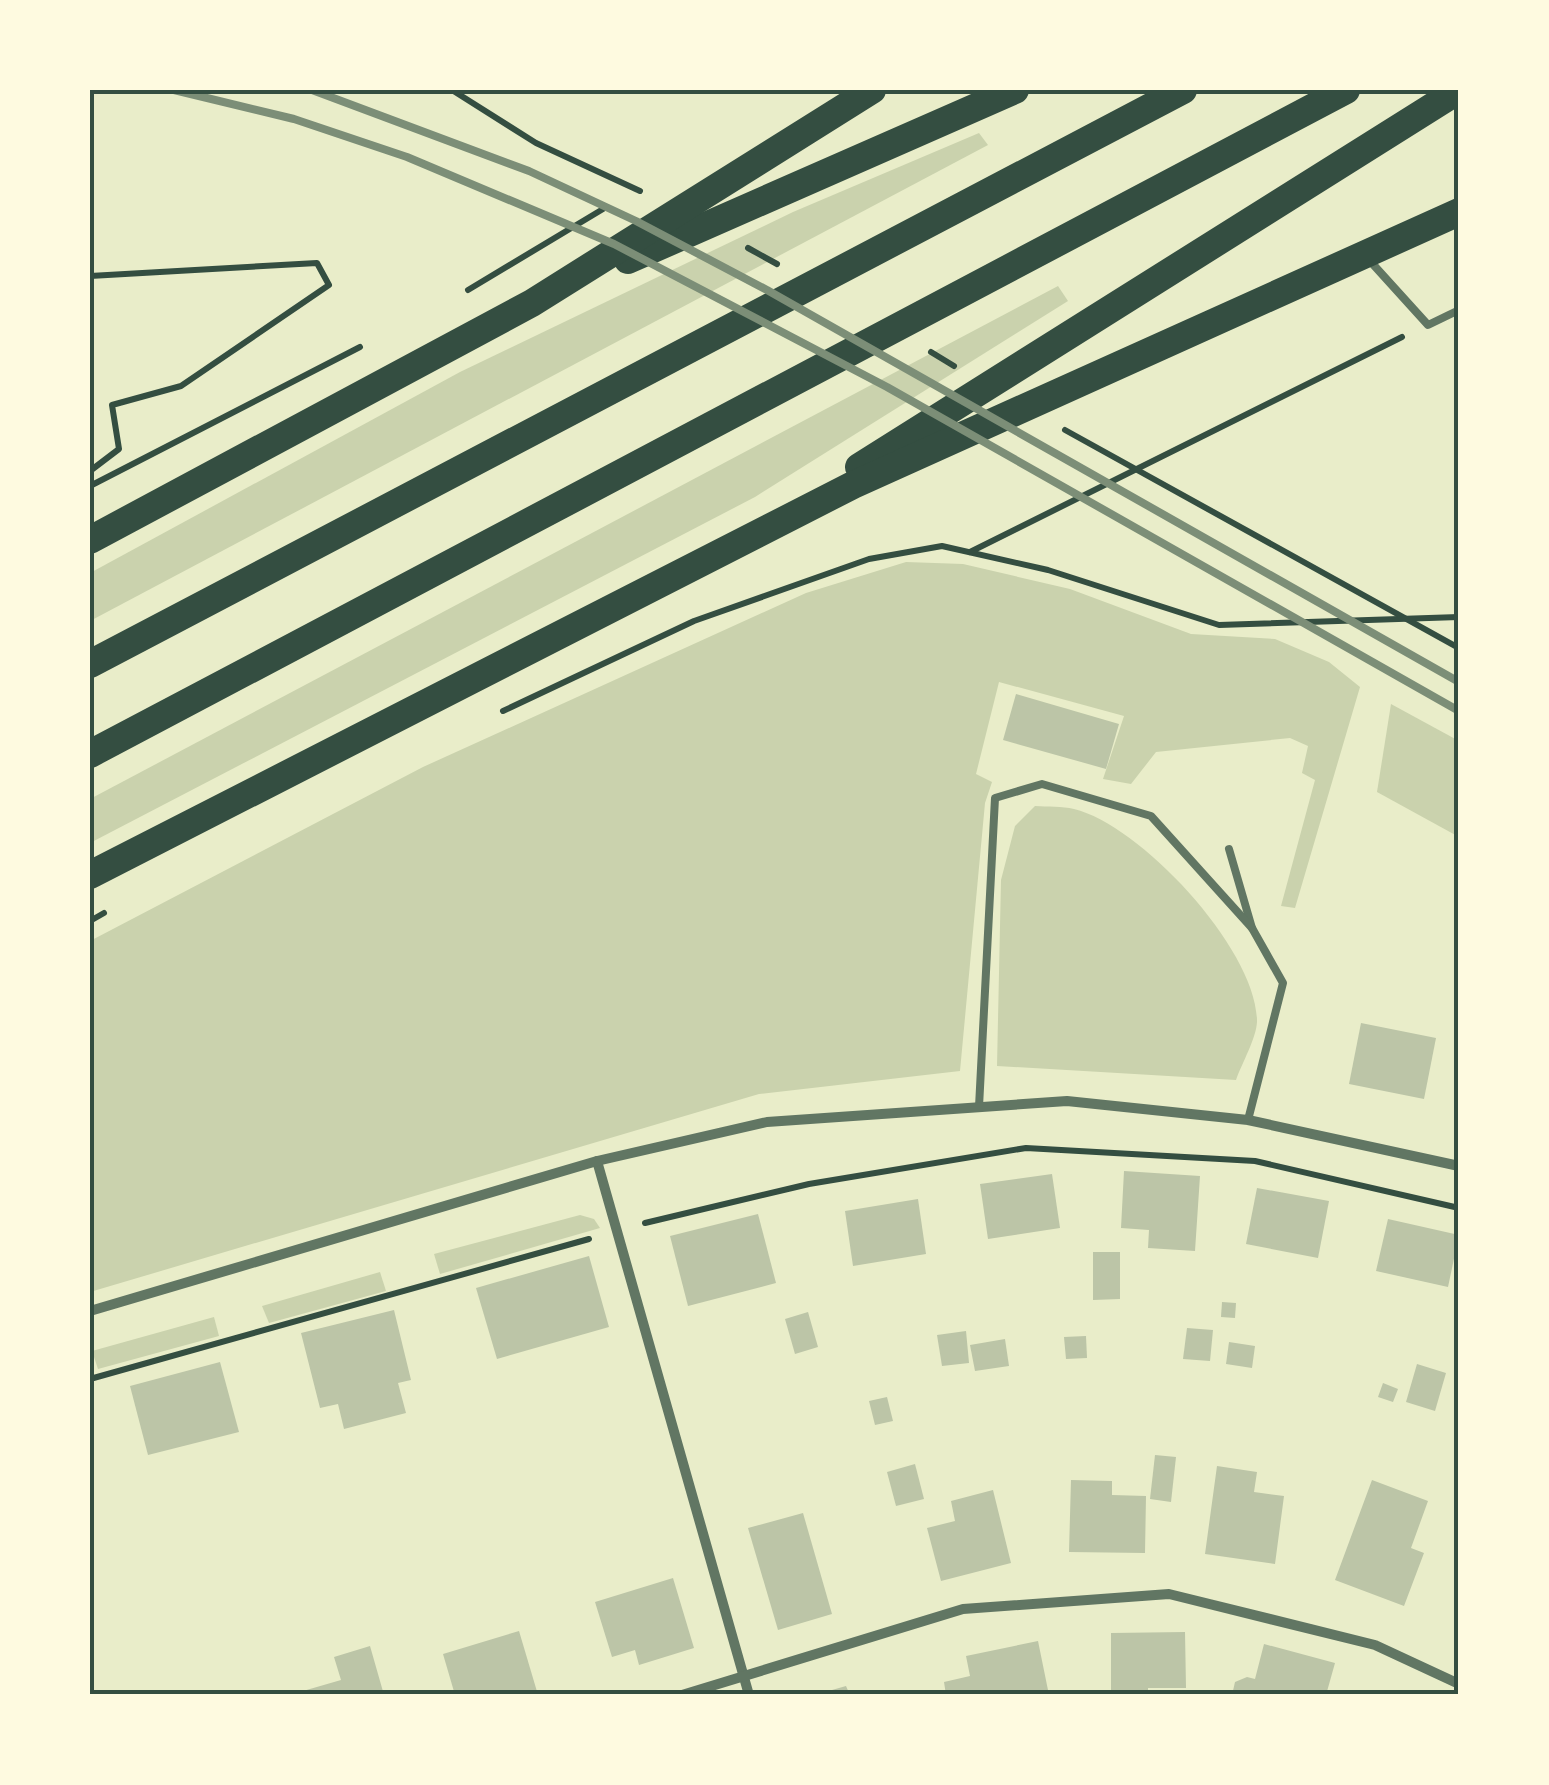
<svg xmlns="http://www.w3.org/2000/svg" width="1549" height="1785" font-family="Raleway,sans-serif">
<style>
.green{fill:#cad2ad}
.building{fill:#bcc5a7}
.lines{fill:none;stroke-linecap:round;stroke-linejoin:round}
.path{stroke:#344e41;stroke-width:6}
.service{stroke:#617663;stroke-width:8}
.minor{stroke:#617663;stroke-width:10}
.trunk{stroke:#344e41;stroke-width:28}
.rail{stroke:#7c8e77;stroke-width:8}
.neatline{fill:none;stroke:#344e41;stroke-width:4}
</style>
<rect width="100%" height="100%" fill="#e9edc9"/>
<g class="green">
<polygon points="979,133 988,145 90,621 90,573 460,372 793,212"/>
<polygon points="1058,286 1068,301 755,497 90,843 90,799"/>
<polygon points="906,562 963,564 1070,589 1191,634 1275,639 1329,662 1360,687 1295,908 1281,906 1315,780 1302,773 1308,746 1290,738 1156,752 1131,784 1103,779 1124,716 999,682 976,774 992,782 985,803 960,1071 759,1094 90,1292 90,941 423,767 806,593"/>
<polygon points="1391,704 1459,741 1459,837 1377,792"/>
<path d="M1035 806C1048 807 1062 806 1074 809 1141 825 1258 951 1257 1022 1256 1039 1242 1063 1236 1080L997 1066 1001 880 1015 826Z"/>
<polygon points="580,1215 594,1219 600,1228 440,1274 434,1254"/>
<polygon points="380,1272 386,1291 269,1323 262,1306"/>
<polygon points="214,1317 219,1336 98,1369 92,1351"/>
</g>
<g class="building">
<polygon points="1016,694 1119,724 1106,769 1003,740"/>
<polygon points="1361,1023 1436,1038 1424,1099 1349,1084"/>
<polygon points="1124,1171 1200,1176 1195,1251 1148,1248 1149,1230 1121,1228"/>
<polygon points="1052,1174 1060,1228 988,1239 980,1184"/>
<polygon points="1257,1188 1329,1201 1318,1258 1246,1244"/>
<polygon points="918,1199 926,1254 853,1266 845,1211"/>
<polygon points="758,1214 776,1283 688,1306 670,1236"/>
<polygon points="1388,1219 1459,1235 1448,1287 1376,1271"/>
<polygon points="1093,1252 1120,1252 1120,1299 1093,1300"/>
<polygon points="589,1256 609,1327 497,1359 476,1288"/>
<polygon points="1222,1302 1236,1303 1235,1318 1221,1317"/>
<polygon points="394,1310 411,1380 398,1383 406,1413 344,1429 338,1404 320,1408 301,1333"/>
<polygon points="808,1312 818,1347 795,1354 785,1319"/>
<polygon points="1187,1328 1213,1330 1210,1361 1183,1359"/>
<polygon points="966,1331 969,1363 942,1366 937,1335"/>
<polygon points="1086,1336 1087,1358 1066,1359 1064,1337"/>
<polygon points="1005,1339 1009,1366 975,1371 970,1345"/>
<polygon points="1229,1342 1255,1346 1252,1368 1226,1364"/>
<polygon points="220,1362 239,1432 148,1455 130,1386"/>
<polygon points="1417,1364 1446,1373 1435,1411 1406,1402"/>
<polygon points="1383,1383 1398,1389 1393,1402 1378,1397"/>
<polygon points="887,1397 893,1421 875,1425 869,1401"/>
<polygon points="1155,1455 1176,1457 1171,1502 1150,1499"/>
<polygon points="915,1464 924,1499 896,1506 887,1472"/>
<polygon points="1217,1466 1257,1472 1254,1492 1284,1496 1275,1564 1205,1554"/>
<polygon points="1071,1480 1112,1481 1112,1495 1146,1496 1145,1553 1069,1552"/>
<polygon points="1372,1480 1428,1501 1411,1548 1424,1553 1404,1606 1335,1580"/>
<polygon points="993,1490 1011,1563 941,1581 927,1528 955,1521 951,1501"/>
<polygon points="803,1513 832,1614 778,1630 748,1528"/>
<polygon points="673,1578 694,1648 639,1665 635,1650 612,1657 595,1602"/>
<polygon points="519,1631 538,1695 455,1695 443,1654"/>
<polygon points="1185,1632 1186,1688 1148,1688 1148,1695 1111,1695 1111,1633"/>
<polygon points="1038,1641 1049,1695 946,1695 944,1682 970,1676 966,1656"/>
<polygon points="1264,1644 1335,1663 1326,1695 1232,1695 1235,1682 1247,1677 1255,1679"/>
<polygon points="370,1646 384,1695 305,1695 303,1691 341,1680 334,1657"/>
<polygon points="846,1686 850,1695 818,1695 818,1694"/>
</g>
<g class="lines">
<g class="path">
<polyline points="452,90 536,143 640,191"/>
<polyline points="748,248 777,264"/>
<polyline points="90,276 317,263 329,285 181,386 112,405 119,449 90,471"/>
<polyline points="468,290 603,209"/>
<polyline points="931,352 954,366"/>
<polyline points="1065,430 1459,648"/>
<polyline points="90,486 360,347"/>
<polyline points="970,552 1402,337"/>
<polyline points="503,711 694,621 869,559 942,546 1048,570 1219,625 1459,617"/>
<polyline points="90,921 104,913"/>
<polyline points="645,1223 809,1184 1026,1148 1255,1161 1459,1208"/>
<polyline points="90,1379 589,1239"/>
</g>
<g class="service">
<polyline points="1370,261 1428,325 1459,310"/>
<polyline points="1229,849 1252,928 1283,983 1248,1120"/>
<polyline points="979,1107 995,798 1042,784 1151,816 1252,928"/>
</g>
<g class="minor">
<polyline points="597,1161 749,1695"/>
<polyline points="90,1311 597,1161 767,1122 1067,1101 1248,1120 1459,1166"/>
<polyline points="682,1695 963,1609 1169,1594 1375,1645 1459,1684"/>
</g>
<g class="trunk">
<polyline points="628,260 1015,90"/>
<polyline points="859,467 1459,90"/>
<polyline points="90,540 532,303 872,90"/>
<polyline points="90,664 1183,90"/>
<polyline points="90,754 1346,90"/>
<polyline points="90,875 853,485 1459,212"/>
</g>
<g class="rail">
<polyline points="174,90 294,119 407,157 614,244 887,387 1459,711"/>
<polyline points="312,90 529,171 636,221 767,290 1459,682"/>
</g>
</g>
<rect width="1549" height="1785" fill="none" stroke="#fefae0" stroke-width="185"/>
<rect x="92" y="92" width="1364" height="1600" class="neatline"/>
</svg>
